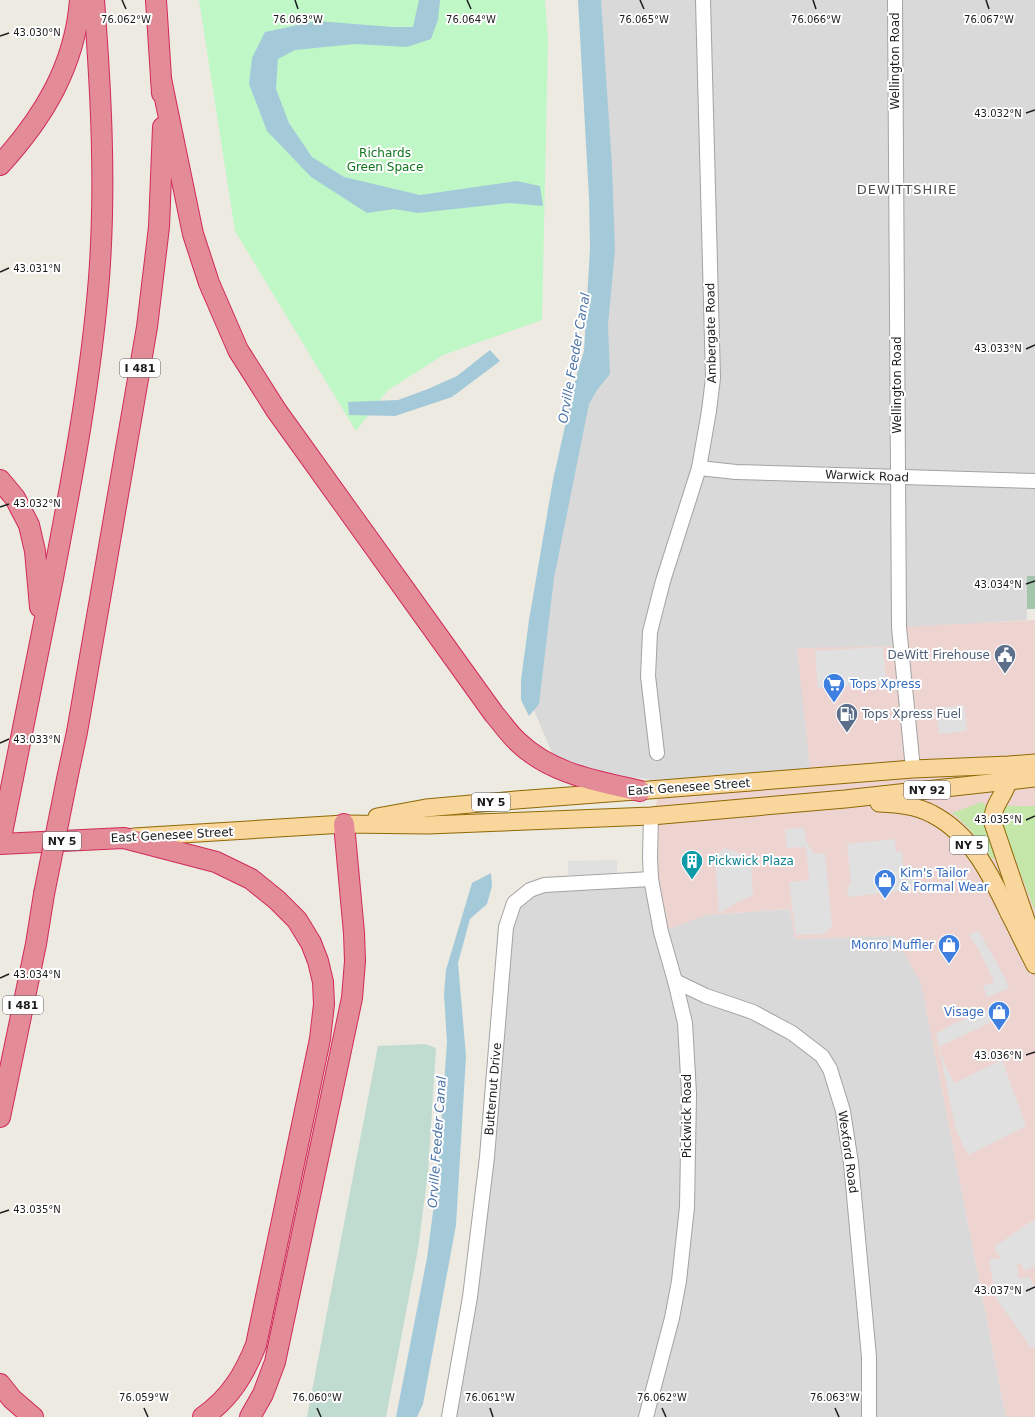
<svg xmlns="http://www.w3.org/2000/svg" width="1035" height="1417" font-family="'DejaVu Sans',sans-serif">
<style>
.residential{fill:#dad9d9}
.commercial{fill:#eed4d1}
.grass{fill:#c4e6a9}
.wetland{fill:#c0dbd0}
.cemetery{fill:#a4c5ab}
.park{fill:#bff7c7}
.parking{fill:#e0e0e0}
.water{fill:#a4cada}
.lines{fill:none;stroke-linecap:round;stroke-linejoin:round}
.minor-casing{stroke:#a3a3a3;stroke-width:16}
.major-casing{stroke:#8f6905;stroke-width:19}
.highway-casing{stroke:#d12a5a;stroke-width:22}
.minor{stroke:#fff;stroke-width:14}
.major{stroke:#f8d69c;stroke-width:17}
.highway{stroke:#e38c97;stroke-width:20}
.highway-bridge-casing{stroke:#d12a5a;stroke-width:22;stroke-linecap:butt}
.highway-bridge{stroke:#e38c97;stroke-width:20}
.ticks{fill:none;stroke:#1c1c1c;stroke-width:1.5}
.labels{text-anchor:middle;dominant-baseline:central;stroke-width:4;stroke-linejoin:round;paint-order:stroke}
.shield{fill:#fff;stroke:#606060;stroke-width:1}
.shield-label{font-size:11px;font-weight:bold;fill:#1c1c1c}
.street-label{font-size:12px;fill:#1c1c1c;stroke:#fff}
.park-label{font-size:12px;fill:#0f751d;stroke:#fff}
.service-label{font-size:12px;fill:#4e5e75;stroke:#fff;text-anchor:end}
.shop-label{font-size:12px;fill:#366cbe;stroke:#fff;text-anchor:start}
.culture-label{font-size:12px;fill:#0d838f;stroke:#fff;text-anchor:start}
.neighbourhood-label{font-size:13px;letter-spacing:1px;fill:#4f4f4f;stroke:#fff}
.water-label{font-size:13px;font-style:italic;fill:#4d75a8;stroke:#fff}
.ticks-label{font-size:10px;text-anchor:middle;fill:#1c1c1c;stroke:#fff;stroke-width:4;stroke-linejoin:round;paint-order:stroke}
</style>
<rect width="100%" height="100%" fill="#edeae2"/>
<g class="residential">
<polygon points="591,0 1035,0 1035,576 1027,576 1027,620 980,623 901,646 811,777 662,789 648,779 588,773 553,755 527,694 589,375 599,206"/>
<polygon points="651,879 661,931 706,915 790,909 796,939 895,935 921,982 1006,1417 449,1417 470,1297 506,927 530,890"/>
</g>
<polygon class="commercial" points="1035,620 1035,1417 1006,1417 921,983 895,936 795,939 790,909 706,915 661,932 651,816 662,789 811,777 797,648 901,646 899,627"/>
<g class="grass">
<path d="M982 802 986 806 985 818 998 856 992 859C980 843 968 824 952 813Z"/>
<polygon points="1004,806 1035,806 1035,911 1003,827"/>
</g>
<polygon class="wetland" points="425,1044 436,1048 428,1172 418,1249 386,1417 307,1417 378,1046"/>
<rect class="cemetery" x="1027" y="576" width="8" height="33"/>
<polygon class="park" points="199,0 545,0 548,40 542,320 443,355 387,391 356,431 235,231"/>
<g class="parking">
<polygon points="883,647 886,684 818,688 815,651"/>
<polygon points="964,705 967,731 939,734 936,709"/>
<polygon points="804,828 806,841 814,854 825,853 832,926 825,934 796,935 789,882 809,880 806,847 787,848 785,829"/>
<polygon points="895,839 896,852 902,851 903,864 914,879 916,889 848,897 847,886 851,885 847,844"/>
<polygon points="724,848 751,857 753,896 739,901 719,913 715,857"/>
<polygon points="617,860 617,874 568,875 568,861"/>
<polygon points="979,931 1005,978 1009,988 987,997 983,986 994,982 979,950 969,934"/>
<polygon points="987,1010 991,1022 939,1047 945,1065 954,1083 1002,1060 1026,1126 968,1155 956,1130 936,1034 953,1024"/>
<polygon points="1035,1219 1035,1265 1026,1271 1020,1263 1017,1264 1018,1277 1021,1278 1029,1277 1035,1287 1035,1346 1031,1348 996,1298 989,1259 1000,1259 1000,1257 994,1247"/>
</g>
<g class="water">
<polygon points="419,0 440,0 438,20 431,39 407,47 355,44 295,50 278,59 276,89 289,123 312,157 344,177 420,195 517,181 540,186 543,206 509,203 418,213 394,209 367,213 311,177 267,131 249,84 252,58 265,32 317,21 392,27 413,27"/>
<polygon points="578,0 601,0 612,166 615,250 608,325 610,374 597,390 589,404 554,578 539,704 529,716 521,700 521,680 529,620 553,480 576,377 584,351 590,248 589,198"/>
<polygon points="490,350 500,361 452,397 395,416 349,415 348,402 398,400 428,389 457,376"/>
<polygon points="491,873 492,886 487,904 470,919 458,963 466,1056 456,1225 423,1404 417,1417 396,1417 427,1258 437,1181 447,1042 444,994 446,970 472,883"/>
</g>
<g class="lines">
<g class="minor-casing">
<g id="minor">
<polyline points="895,0 899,627 913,769"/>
<polyline points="699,468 736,472 1035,481"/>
<polyline points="657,753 648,676 650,632 663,581 699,468 709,411 713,378 703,0"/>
<polyline points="675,981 706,996 753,1012 792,1033 822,1056 830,1069 843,1111 851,1163 869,1357 869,1417"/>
<polyline points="449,1417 470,1297 487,1157 506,927 514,903 530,890 544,885 651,879"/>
<polyline points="646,1417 672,1318 679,1281 687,1207 689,1094 685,1023 675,981 661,932 651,879 650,858 651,816"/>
</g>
</g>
<g class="major-casing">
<g id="major">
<path d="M1009 771C1010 793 991 802 993 823L1028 926 1033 945"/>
<path d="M879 803C897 804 916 805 932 814 971 834 991 875 1009 913 1018 930 1026 948 1035 965"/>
<polyline points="377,817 426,808 516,800 662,789 913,769 1009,765 1035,763"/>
<polyline points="134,837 344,824 428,825 651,816 845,799 1035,778"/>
</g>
</g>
<g class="highway-casing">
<g id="highway">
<polyline points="156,0 162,93"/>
<path d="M161 79 193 234 209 283 238 350 276 410 494 714C502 723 509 734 518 742 551 774 597 781 640 791"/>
<path d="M0 165C43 118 75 66 80 0"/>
<polyline points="0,480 15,498 29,525 35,551 40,607"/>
<polyline points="67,779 77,732 147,327 159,227 163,127"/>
<path d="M0 843C17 754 35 666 53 578 72 479 91 379 99 278 106 185 101 92 94 0"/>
<path d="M0 844 124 838 216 862 251 879 277 900 297 920 311 943 318 961 323 982 324 1004 320 1039 256 1345C244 1375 230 1398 203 1417"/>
<polyline points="0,1117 36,944 44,894"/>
<polyline points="0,1384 12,1399 33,1417"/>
<polyline points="250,1417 263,1394 275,1362 352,998 355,961 354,933 344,824"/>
</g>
</g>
<use href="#minor" class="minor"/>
<use href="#major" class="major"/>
<use href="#highway" class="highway"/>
<g class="highway-bridge-casing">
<polyline id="highway-bridge" points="44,894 67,779"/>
</g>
<use href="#highway-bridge" class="highway-bridge"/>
</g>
<path class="ticks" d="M122 0 126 9M295 0 298 9M467 0 471 9M640 0 644 9M813 0 816 9M986 0 989 9M0 36 9 33M1026 113 1035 110M0 272 9 268M1026 349 1035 345M0 507 9 504M1026 584 1035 581M0 743 9 739M1026 820 1035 816M0 978 9 974M1026 1055 1035 1052M0 1213 9 1210M1026 1291 1035 1287M144 1408 148 1417M317 1408 321 1417M490 1408 493 1417M662 1408 666 1417M835 1408 839 1417"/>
<defs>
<g id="civic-pin" transform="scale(1.15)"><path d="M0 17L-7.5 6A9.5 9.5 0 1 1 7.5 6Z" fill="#5c6f8a" stroke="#fff"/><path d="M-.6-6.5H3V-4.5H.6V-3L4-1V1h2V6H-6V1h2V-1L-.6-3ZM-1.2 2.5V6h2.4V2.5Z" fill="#fff"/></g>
<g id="supermarket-pin" transform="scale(1.15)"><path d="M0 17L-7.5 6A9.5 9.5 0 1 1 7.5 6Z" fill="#3f7fe0" stroke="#fff"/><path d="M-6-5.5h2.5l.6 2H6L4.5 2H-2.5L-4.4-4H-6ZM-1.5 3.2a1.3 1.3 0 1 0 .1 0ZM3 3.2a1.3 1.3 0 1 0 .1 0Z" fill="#fff"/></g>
<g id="fuel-pin" transform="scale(1.15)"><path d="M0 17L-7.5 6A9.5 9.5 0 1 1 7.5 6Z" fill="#5c6f8a" stroke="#fff"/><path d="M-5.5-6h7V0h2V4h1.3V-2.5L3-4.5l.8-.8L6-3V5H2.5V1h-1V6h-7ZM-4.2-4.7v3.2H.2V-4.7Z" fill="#fff"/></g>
<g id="building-pin" transform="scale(1.15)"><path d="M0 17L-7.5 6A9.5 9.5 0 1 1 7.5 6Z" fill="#0f9aa8" stroke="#fff"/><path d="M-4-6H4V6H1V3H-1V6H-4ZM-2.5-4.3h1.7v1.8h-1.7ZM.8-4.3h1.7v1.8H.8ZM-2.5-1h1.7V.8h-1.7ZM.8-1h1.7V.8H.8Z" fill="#fff"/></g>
<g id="shop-pin" transform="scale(1.15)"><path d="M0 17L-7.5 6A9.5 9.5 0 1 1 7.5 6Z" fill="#3f7fe0" stroke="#fff"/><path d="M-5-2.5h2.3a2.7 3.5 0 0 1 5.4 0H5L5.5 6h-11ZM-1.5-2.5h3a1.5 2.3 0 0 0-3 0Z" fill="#fff"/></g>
</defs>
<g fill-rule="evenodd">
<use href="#civic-pin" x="1005" y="655"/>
<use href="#supermarket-pin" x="834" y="684"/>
<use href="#fuel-pin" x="847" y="714"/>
<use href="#building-pin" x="692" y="861"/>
<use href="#shop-pin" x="885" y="880"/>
<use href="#shop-pin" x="949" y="945"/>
<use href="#shop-pin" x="999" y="1012"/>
</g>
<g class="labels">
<g class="shield">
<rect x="120" y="359" width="40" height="18" rx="3"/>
<rect x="904" y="781" width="46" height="18" rx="3"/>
<rect x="472" y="793" width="38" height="18" rx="3"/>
<rect x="43" y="832" width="38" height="18" rx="3"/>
<rect x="950" y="836" width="38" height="18" rx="3"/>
<rect x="3" y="996" width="40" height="18" rx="3"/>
</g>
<g class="shield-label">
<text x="140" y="368">I 481</text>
<text x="927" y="790">NY 92</text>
<text x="491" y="802">NY 5</text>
<text x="62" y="841">NY 5</text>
<text x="969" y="845">NY 5</text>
<text x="23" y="1005">I 481</text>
</g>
<g class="street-label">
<text transform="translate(895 61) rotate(-90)">Wellington Road</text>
<text transform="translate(711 333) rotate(-91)">Ambergate Road</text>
<text transform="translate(897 385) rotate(-90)">Wellington Road</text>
<text transform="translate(867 476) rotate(2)">Warwick Road</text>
<text transform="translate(689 787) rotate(-4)">East Genesee Street</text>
<text transform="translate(172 835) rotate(-3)">East Genesee Street</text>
<text transform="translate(493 1089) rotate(-85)">Butternut Drive</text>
<text transform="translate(687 1116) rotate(-90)">Pickwick Road</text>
<text transform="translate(848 1152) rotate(82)">Wexford Road</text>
</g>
<g class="park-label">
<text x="385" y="153">Richards<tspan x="385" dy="14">Green Space</tspan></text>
</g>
<g class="service-label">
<text x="990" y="655">DeWitt Firehouse</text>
<text x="862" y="714" text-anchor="start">Tops Xpress Fuel</text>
</g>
<g class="shop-label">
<text x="850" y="684">Tops Xpress</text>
<text x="900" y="873">Kim's Tailor<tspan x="900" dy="14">&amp; Formal Wear</tspan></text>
<text x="934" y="945" text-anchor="end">Monro Muffler</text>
<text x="984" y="1012" text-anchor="end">Visage</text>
</g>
<g class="culture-label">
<text x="708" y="861">Pickwick Plaza</text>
</g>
<g class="neighbourhood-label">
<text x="907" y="189">DEWITTSHIRE</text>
</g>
<g class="water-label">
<text transform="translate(574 358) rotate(-80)">Orville Feeder Canal</text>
<text transform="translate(437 1142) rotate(-86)">Orville Feeder Canal</text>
</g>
</g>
<g class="ticks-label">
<text x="644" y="23">76.065°W</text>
<text x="126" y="23">76.062°W</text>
<text x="298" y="23">76.063°W</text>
<text x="471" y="23">76.064°W</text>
<text x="816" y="23">76.066°W</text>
<text x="989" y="23">76.067°W</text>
<text x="37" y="36">43.030°N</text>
<text x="998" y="117">43.032°N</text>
<text x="37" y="272">43.031°N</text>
<text x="998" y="352">43.033°N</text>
<text x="37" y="507">43.032°N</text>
<text x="998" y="588">43.034°N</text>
<text x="37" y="743">43.033°N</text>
<text x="998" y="823">43.035°N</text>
<text x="37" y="978">43.034°N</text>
<text x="998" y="1059">43.036°N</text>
<text x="37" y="1213">43.035°N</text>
<text x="998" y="1294">43.037°N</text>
<text x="144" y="1401">76.059°W</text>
<text x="317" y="1401">76.060°W</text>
<text x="490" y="1401">76.061°W</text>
<text x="662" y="1401">76.062°W</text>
<text x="835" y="1401">76.063°W</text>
</g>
</svg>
